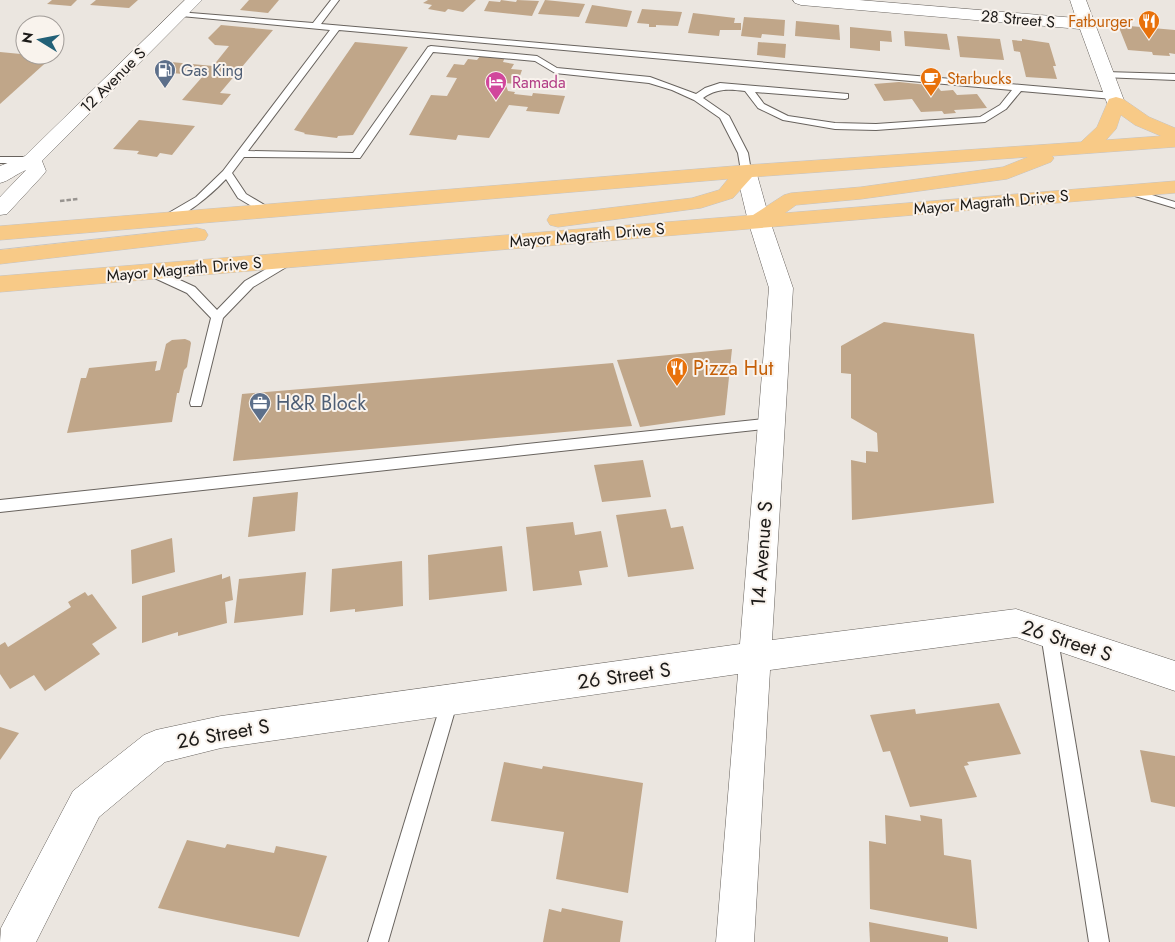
<svg xmlns="http://www.w3.org/2000/svg" width="1175" height="942" font-family="Jost,sans-serif">
<style>
.building{fill:#c0a689}
.lines{fill:none;stroke-linecap:round;stroke-linejoin:round}
.service-casing{stroke:#68635e;stroke-width:2}
.minor-casing{stroke:#68635e;stroke-width:1}
.primary-casing{stroke:#c4c3c3;stroke-width:1}
.path{stroke:#989490;stroke-width:2.5;stroke-dasharray:4.5 2;stroke-linecap:butt}
.service{fill:#fff;fill-rule:evenodd}
.minor{fill:#fff;fill-rule:evenodd}
.primary{fill:#f8ca87;fill-rule:evenodd}
.labels{text-anchor:middle;dominant-baseline:central;stroke-width:4;stroke-linejoin:round;paint-order:stroke}
.far-street-label{font-size:16px;fill:#1c1a18;stroke:#f9f3ed}
.far-food-label{font-size:16px;fill:#c56008;stroke:#f9f3ed;text-anchor:end}
.far-service-label{font-size:16px;fill:#4e5e75;stroke:#f9f3ed;text-anchor:start}
.far-hotel-label{font-size:16px;fill:#b23c85;stroke:#f9f3ed;text-anchor:start}
.food-label{font-size:20px;fill:#c56008;stroke:#f9f3ed;text-anchor:start}
.service-label{font-size:20px;fill:#4e5e75;stroke:#f9f3ed;text-anchor:start}
.street-label{font-size:20px;fill:#1c1a18;stroke:#f9f3ed}
</style>
<rect width="100%" height="100%" fill="#ebe6e0"/>
<g class="building">
<polygon points="52,0 77,0 71,6 47,4"/>
<polygon points="96,0 138,0 129,8 90,5"/>
<polygon points="249,0 279,0 268,13 240,10"/>
<polygon points="428,0 476,0 463,12 448,9 445,12 428,9 432,5 423,3"/>
<polygon points="501,0 516,2 517,0 539,1 532,16 484,11 489,1 500,2"/>
<polygon points="545,0 585,4 579,17 538,14"/>
<polygon points="592,5 632,11 627,27 585,23"/>
<polygon points="642,9 682,12 678,26 656,25 656,27 649,27 649,24 637,23"/>
<polygon points="693,13 735,18 734,23 741,23 741,30 720,30 719,36 688,33"/>
<polygon points="744,17 785,20 784,36 762,34 761,38 741,36"/>
<polygon points="796,21 839,25 840,40 795,36"/>
<polygon points="221,25 273,30 220,93 231,94 222,105 182,100 203,76 162,72 171,62 213,66 229,46 215,45 208,38"/>
<polygon points="1118,25 1175,30 1175,54 1169,53 1170,56 1153,55 1152,52 1128,50"/>
<polygon points="850,27 891,31 892,42 880,41 880,51 850,48"/>
<polygon points="904,31 947,34 950,50 905,46"/>
<polygon points="957,36 1000,39 1004,60 960,57"/>
<polygon points="1022,39 1049,43 1056,66 1053,66 1057,79 1026,77 1020,52 1014,51 1012,40 1022,41"/>
<polygon points="355,42 408,47 353,135 338,136 337,138 304,134 305,133 294,130"/>
<polygon points="758,42 786,44 785,58 757,55"/>
<polygon points="0,52 52,57 0,104"/>
<polygon points="481,55 505,57 503,62 514,64 511,69 522,70 517,84 505,83 508,91 515,92 514,94 532,96 533,93 565,96 559,114 526,111 528,107 509,105 489,138 458,135 456,140 409,135 431,95 447,96 457,78 446,77 454,64 464,65 468,59 477,60"/>
<polygon points="899,82 937,86 941,91 953,90 957,95 977,94 987,108 954,110 956,113 944,114 942,111 921,112 912,99 884,101 874,84"/>
<polygon points="139,120 195,126 172,155 160,153 157,157 137,154 139,151 113,149"/>
<polygon points="884,322 974,334 994,503 852,520 851,460 866,463 866,451 878,452 877,433 851,418 851,374 841,373 841,346"/>
<polygon points="185,339 190,341 191,343 187,367 184,370 179,393 177,393 172,422 67,433 81,378 86,378 89,368 157,361 155,371 160,370 166,344 172,340"/>
<polygon points="732,349 725,415 640,427 617,360"/>
<polygon points="613,363 632,426 233,461 242,394"/>
<polygon points="643,460 651,497 602,502 594,465"/>
<polygon points="298,492 295,531 248,537 253,497"/>
<polygon points="666,509 671,528 683,526 694,569 628,577 616,515"/>
<polygon points="573,522 575,535 601,531 608,567 579,571 582,585 533,591 526,527"/>
<polygon points="172,538 175,572 132,584 131,550"/>
<polygon points="502,546 507,591 429,600 428,555"/>
<polygon points="402,561 403,606 355,612 355,609 330,612 332,569"/>
<polygon points="306,572 303,615 234,623 239,579"/>
<polygon points="222,574 222,579 230,576 233,600 225,602 227,623 178,636 178,632 142,643 142,596"/>
<polygon points="85,592 88,596 92,594 117,628 92,644 100,654 45,691 34,675 10,689 0,674 0,645 5,642 8,647 71,607 68,602"/>
<polygon points="999,703 1021,754 967,762 969,765 964,766 977,797 910,807 890,751 883,752 870,715 915,709 916,714"/>
<polygon points="0,727 19,733 0,760"/>
<polygon points="1140,750 1175,756 1175,807 1151,802"/>
<polygon points="504,762 542,769 543,766 643,783 628,893 556,879 564,832 491,821"/>
<polygon points="885,815 921,821 920,815 942,819 944,855 971,860 977,929 870,909 869,841 886,844"/>
<polygon points="187,840 225,848 227,844 274,853 276,846 327,856 299,937 158,908"/>
<polygon points="562,908 623,921 620,942 543,942 549,909 561,912"/>
<polygon points="869,922 948,937 948,942 870,942"/>
</g>
<g class="lines">
<g class="service-casing">
<g id="service">
<path d="M331 0H339L321 24 1113 93 1118 96 1113 99 1021 91 1006 109 985 122 876 130 835 129 783 120 758 108 745 91C729 89 717 88 703 98L729 116 748 153 751 171 746 174 741 171 738 153 720 118 694 100 672 90 649 83 555 73 535 61 433 52 360 158 244 157 232 173 246 194 273 210 274 212 273 214H265L238 198 226 179C215 191 176 226 160 222L159 220 160 218 196 197 223 171 330 30 181 16H178V12L313 23ZM339 30 1012 90 1000 105 980 117 876 124 835 123 788 116 764 104 755 92 845 99 848 98V94L720 83 705 88 696 94 650 77 557 68 537 56 431 46 428 47 353 153 248 151Z"/>
<polygon points="1105,72 1175,74 1175,80 1102,77 1101,75"/>
<polygon points="0,157 32,157 37,160 32,163 0,163"/>
<polygon points="1129,188 1175,202 1175,208 1125,193 1124,191"/>
<polygon points="289,256 293,257 295,260 293,263 253,287 223,318 202,403 201,406 191,406 190,403 211,318 187,293 148,275 146,272 148,269 156,269 195,287 217,310 245,281"/>
<polygon points="773,418 778,419 780,423 778,427 773,428 0,512 0,500"/>
<polygon points="1049,627 1055,629 1057,634 1109,942 1089,942 1041,634 1043,629"/>
<polygon points="450,692 456,694 458,700 388,942 368,942 442,700 444,694"/>
</g>
</g>
<g class="minor-casing">
<g id="minor">
<path d="M185 0H202L42 161 46 171 43 175 7 214 0 215V197L26 170C16 174 9 181 0 183V166L25 156Z"/>
<polygon points="793,0 859,0 1076,18 1070,0 1086,0 1125,103 1123,107 1116,109 1109,107 1107,103 1080,29 801,5 795,3"/>
<polygon points="746,165 753,167 756,171 770,221 793,288 772,640 1016,609 1175,661 1175,691 1016,637 770,670 754,942 716,942 738,674 221,748 165,762 99,817 36,942 0,942 1,928 73,791 144,735 156,730 221,716 740,644 769,288 748,221 736,171 739,167"/>
</g>
</g>
<g class="primary-casing">
<g id="primary">
<path d="M1116 97 1123 99 1149 117 1175 128V147L1052 156 1054 158 1051 162 1007 179 861 199 796 205 785 213 1175 181V193L0 292V276L753 215 784 195 791 193 861 187 1003 167 1028 157 752 177 733 198 701 208 558 227 550 225 547 220 550 215 692 198 719 190 728 179 0 240V226L746 165 1081 142 1097 127 1109 99ZM1121 115 1135 125 1161 136 1106 140 1116 129Z"/>
<polygon points="197,228 205,230 208,235 205,240 0,264 0,250"/>
</g>
</g>
<polyline class="path" points="60,201 78,199"/>
<use href="#service" class="service"/>
<use href="#minor" class="minor"/>
<use href="#primary" class="primary"/>
</g>
<defs>
<g id="restaurant-pin" transform="scale(1.125)"><path d="M0 17L-7.5 6A9.5 9.5 0 1 1 7.5 6Z" fill="#e8710a" stroke="#f9f3ed"/><path d="M-5-6h1v4h1v-4h1v4h1v-4h1v5L-1.5 .5V6h-2V.5L-5-1ZM5-6V6H3V1.5H1.5Q1.5-4 5-6Z" fill="#fff"/></g>
<g id="fuel-pin" transform="scale(1.125)"><path d="M0 17L-7.5 6A9.5 9.5 0 1 1 7.5 6Z" fill="#5c6f8a" stroke="#f9f3ed"/><path d="M-5.5-6h7V0h2V4h1.3V-2.5L3-4.5l.8-.8L6-3V5H2.5V1h-1V6h-7ZM-4.2-4.7v3.2H.2V-4.7Z" fill="#fff"/></g>
<g id="cafe-pin" transform="scale(1.125)"><path d="M0 17L-7.5 6A9.5 9.5 0 1 1 7.5 6Z" fill="#e8710a" stroke="#f9f3ed"/><path d="M-5.5-4.5H6V0H3Q3 3.5 0 3.5H-2.5Q-5.5 3.5-5.5 0ZM3-3.2v2h1.7v-2ZM-6 4.5H4V6H-6Z" fill="#fff"/></g>
<g id="hotel-pin" transform="scale(1.125)"><path d="M0 17L-7.5 6A9.5 9.5 0 1 1 7.5 6Z" fill="#d1479c" stroke="#f9f3ed"/><path d="M-6-4.5h1.5V1H6V5H4.5V3h-9V5H-6ZM-4 0a1.8 1.8 0 1 1 3.6 0ZM.5 0V-2.5h3Q6-2.5 6 0Z" fill="#fff"/></g>
<g id="office-pin" transform="scale(1.125)"><path d="M0 17L-7.5 6A9.5 9.5 0 1 1 7.5 6Z" fill="#5c6f8a" stroke="#f9f3ed"/><path d="M-6-3h4V-5.5h4V-3h4V5H-6ZM-1-4.5V-3h2v-1.5ZM-6 0V1H6V0Z" fill="#fff"/></g>
</defs>
<g fill-rule="evenodd">
<use href="#restaurant-pin" x="1149" y="21"/>
<use href="#fuel-pin" x="165" y="70"/>
<use href="#cafe-pin" x="931" y="78"/>
<use href="#hotel-pin" x="496" y="82"/>
<use href="#restaurant-pin" x="677" y="368"/>
<use href="#office-pin" x="260" y="403"/>
</g>
<g class="labels">
<g class="far-street-label">
<text transform="translate(1018 19) rotate(5)">28 Street S</text>
<text transform="translate(113 80) rotate(-45)">12 Avenue S</text>
<text transform="translate(991 202) rotate(-5)">Mayor Magrath Drive S</text>
<text transform="translate(587 235) rotate(-5)">Mayor Magrath Drive S</text>
<text transform="translate(184 269) rotate(-5)">Mayor Magrath Drive S</text>
</g>
<g class="far-food-label">
<text x="1133" y="21">Fatburger</text>
<text x="947" y="78" text-anchor="start">Starbucks</text>
</g>
<g class="far-service-label">
<text x="181" y="70">Gas King</text>
</g>
<g class="far-hotel-label">
<text x="512" y="82">Ramada</text>
</g>
<g class="food-label">
<text x="693" y="368">Pizza Hut</text>
</g>
<g class="service-label">
<text x="276" y="403">H&amp;R Block</text>
</g>
<g class="street-label">
<text transform="translate(762 554) rotate(-86)">14 Avenue S</text>
<text transform="translate(1067 641) rotate(18)">26 Street S</text>
<text transform="translate(624 676) rotate(-8)">26 Street S</text>
<text transform="translate(223 734) rotate(-10)">26 Street S</text>
</g>
</g>
<g transform="translate(40 40) rotate(280)"><circle r="24" fill="#f9f3ed" stroke="#a19c98"/>
<path d="M0-4L9 19L0 12L-9 19Z" fill="#226077"/>
<text y="-8" font-size="14" font-weight="bold" text-anchor="middle" fill="#1c1a18">N</text>
</g>
</svg>
